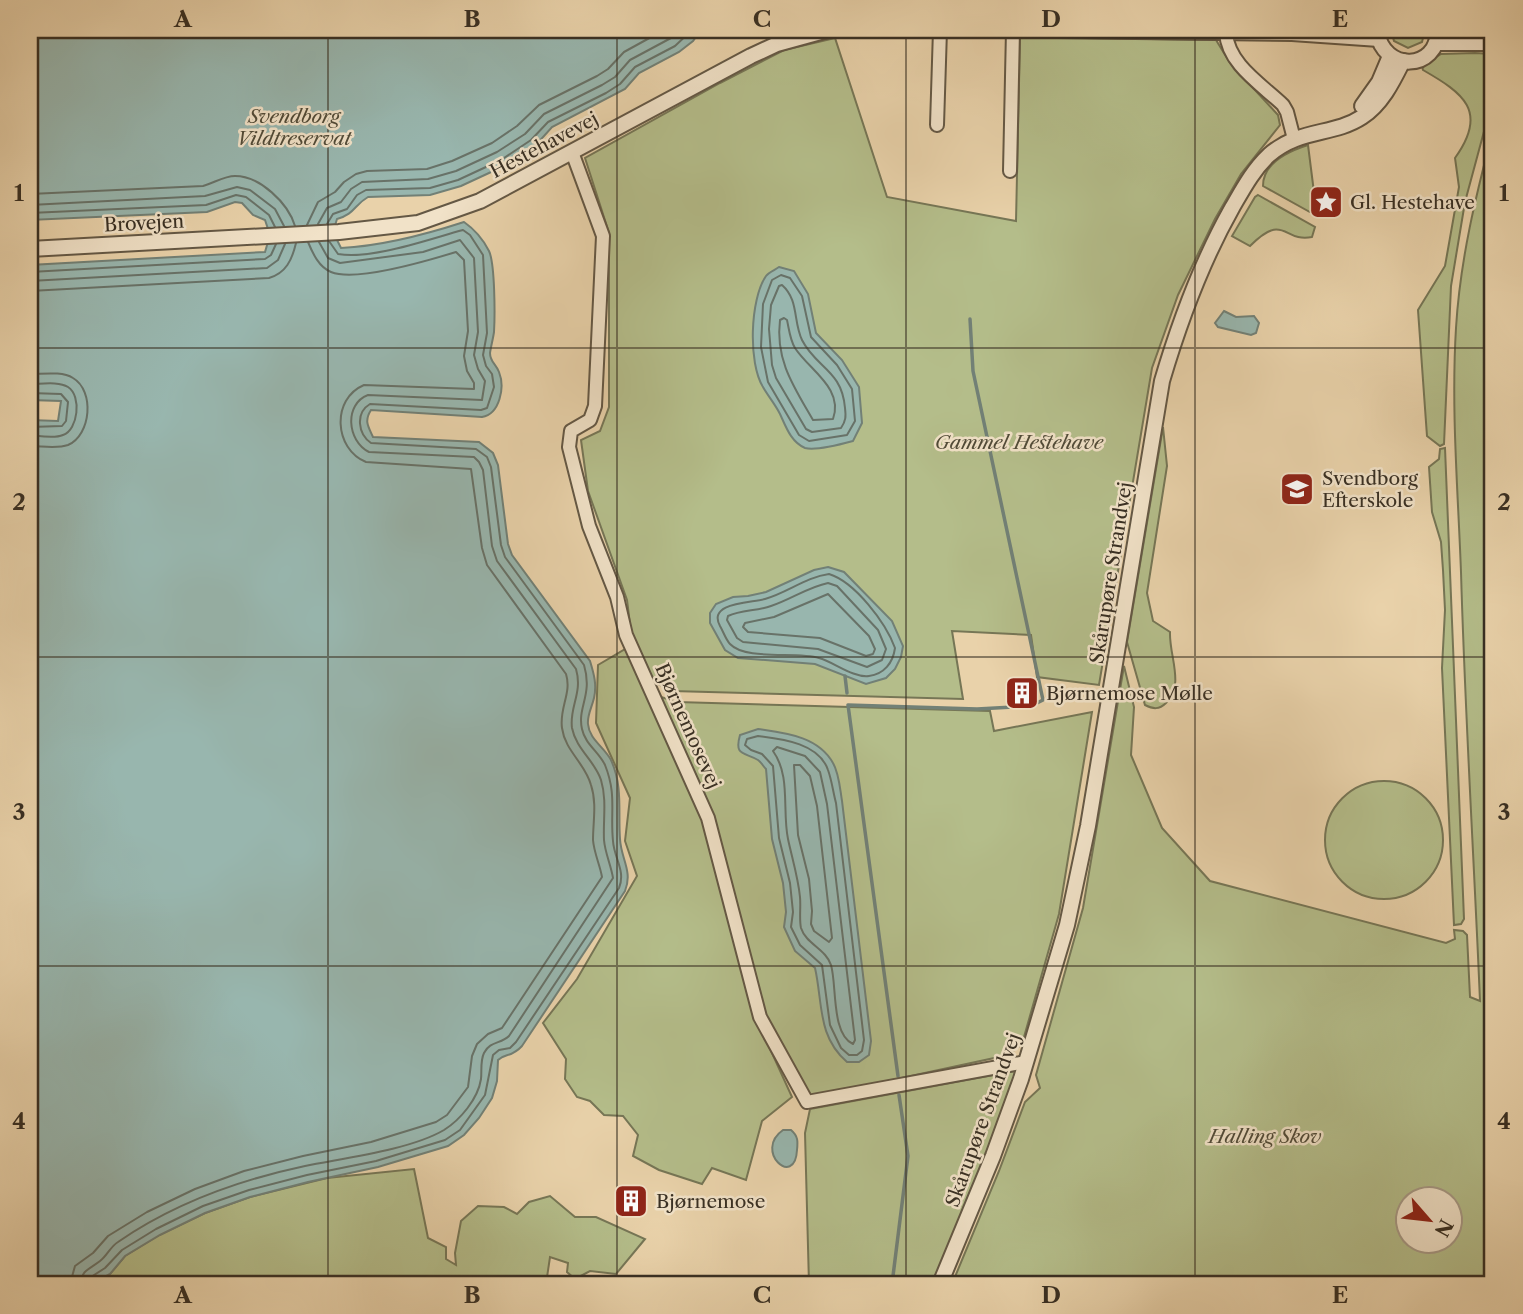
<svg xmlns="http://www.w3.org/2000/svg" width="1523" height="1314" font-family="'Libre Caslon Text',serif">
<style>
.green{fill:#b4bd8a;stroke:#767656;stroke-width:2;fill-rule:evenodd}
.water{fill:#98b6ae;stroke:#728076;stroke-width:2}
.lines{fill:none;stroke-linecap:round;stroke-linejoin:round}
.shore{stroke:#687268;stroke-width:2}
.stream{stroke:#728076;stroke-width:3.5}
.minor-casing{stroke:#645845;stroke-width:16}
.tertiary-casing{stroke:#645845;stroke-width:18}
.minor{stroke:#f1e2c8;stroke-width:12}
.tertiary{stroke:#f1e2c8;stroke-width:14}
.grid{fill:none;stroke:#382f23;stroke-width:2;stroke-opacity:0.55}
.labels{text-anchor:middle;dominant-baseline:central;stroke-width:5;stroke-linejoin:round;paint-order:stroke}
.park-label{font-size:19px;font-style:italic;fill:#514b38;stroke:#f1e2c8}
.street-label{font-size:19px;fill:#382f23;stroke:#f1e2c8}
.poi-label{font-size:19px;fill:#382f23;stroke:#f1e2c8;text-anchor:start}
.neatline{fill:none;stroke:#382f23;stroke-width:2.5}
.grid-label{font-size:23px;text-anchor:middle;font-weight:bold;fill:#382f23}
</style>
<rect width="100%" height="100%" fill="#e9d2aa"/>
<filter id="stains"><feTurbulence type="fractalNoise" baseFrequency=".00286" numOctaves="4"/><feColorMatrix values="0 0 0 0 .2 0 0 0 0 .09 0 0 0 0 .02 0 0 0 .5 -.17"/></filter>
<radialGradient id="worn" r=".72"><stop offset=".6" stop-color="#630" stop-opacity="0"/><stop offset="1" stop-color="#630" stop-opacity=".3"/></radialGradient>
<g class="green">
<polygon points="1391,30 1425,30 1422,42 1408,48 1394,41"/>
<polygon points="1020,37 1216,40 1230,63 1278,115 1280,125 1241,174 1215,219 1178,295 1152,368 1099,685 1037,677 1031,635 952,631 963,699 672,691 652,681 631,632 627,600 588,491 581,440 600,431 609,407 609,233 585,158 720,83 784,50 835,38 887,197 1016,221"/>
<path d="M1475 53 1493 54V98L1465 202 1451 286 1444 444 1440 446 1427 436 1418 310 1445 266 1459 187 1455 158C1489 111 1463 93 1423 70L1422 66 1441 54Z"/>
<path d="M1493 130V1284H952L999 1171 1025 1102 1040 1088 1036 1075 1083 908 1124 666 1134 707 1131 755 1162 828 1210 881 1446 943 1455 939 1454 930 1463 931 1467 935 1470 997 1480 1001C1474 858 1465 715 1461 572 1458 491 1451 409 1456 328 1460 260 1476 195 1493 130ZM1408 1198H1450V1240H1408Z"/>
<path d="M1308 145 1317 216 1263 186C1263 163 1289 151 1308 145Z"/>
<path d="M1258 195 1315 227 1312 237C1283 243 1285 211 1250 246L1232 236 1255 197Z"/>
<path d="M1163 427 1167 466 1147 593 1153 621 1170 632C1169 656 1185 685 1166 703 1159 710 1153 709 1145 705L1127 642Z"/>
<polygon points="1445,448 1464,919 1461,924 1454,925 1442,668 1445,610 1443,570 1441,542 1432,512 1429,467 1439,459 1440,449"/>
<polygon points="627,648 703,819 756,1018 792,1097 762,1121 746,1180 712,1168 702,1184 659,1170 633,1156 638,1135 623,1116 604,1115 590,1101 577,1097 565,1079 566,1059 543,1023 577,979 637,876 625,841 630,798 596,723 598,665"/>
<polygon points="661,697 677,702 990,711 994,731 1092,712 1059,914 1022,1044 1008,1055 809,1098 764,1015 712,817"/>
<circle cx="1384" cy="840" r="59"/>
<polygon points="1020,1070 997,1133 933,1284 809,1284 805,1133 810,1109"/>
<polygon points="414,1169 428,1238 446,1247 446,1259 456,1265 455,1253 461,1221 478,1206 504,1207 517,1214 529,1202 550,1196 575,1217 596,1217 645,1239 616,1274 590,1271 575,1279 567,1272 568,1263 550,1257 546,1284 91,1284 110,1274 125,1256 159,1235 205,1213 250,1197 327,1178"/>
</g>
<g class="water">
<path d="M30 30H701L693 41 679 52 639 73 625 89 552 127 536 145 504 166 461 186 430 195 368 197C354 205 355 214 337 219L333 232 341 248C383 246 424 235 464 222 474 229 483 239 489 251 495 264 495 315 494 332 493 339 491 346 490 353 490 362 496 364 499 372 505 387 500 414 482 417L371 410C364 421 368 426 373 437L479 442 493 453 498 465 508 544 512 555 590 661C594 674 597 685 594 698 592 707 587 715 588 724 589 739 604 747 611 760 623 786 618 812 620 839 621 859 633 871 625 891L522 1046C511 1058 505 1053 498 1060L497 1081 492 1098 479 1118 464 1135 448 1146 378 1167 308 1182 250 1197 205 1213 160 1235 125 1256 110 1274 91 1284H30V420L58 421 61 401 30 400V265L265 252 270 235 265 220 253 215 242 203 235 202 207 212 30 220Z"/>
<path d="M779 267 794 271 808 294 816 333 842 360 859 387 862 423 853 441C842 444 816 451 805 448 791 442 786 427 780 414 775 404 768 396 763 387 748 363 750 299 766 276 769 272 775 270 779 267Z"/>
<polygon points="1224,311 1236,317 1254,316 1259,323 1256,333 1251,335 1218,327 1215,323"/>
<polygon points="828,567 844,572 892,621 903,646 901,657 895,669 886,678 866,684 815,664 738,658 725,650 710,623 710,613 716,604 733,597 748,596 766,592 814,570"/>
<path d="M758 729C785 733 818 736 833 763 839 773 840 789 842 801L871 1041 869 1055 859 1062H847C817 1036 823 1003 815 968L795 951 784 927 786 912 783 883 772 839 766 769C763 766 761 762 758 760 744 752 734 756 740 735Z"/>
<path d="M783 1130H791C798 1136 798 1141 797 1150 795 1189 753 1151 783 1130Z"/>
</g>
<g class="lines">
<g class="shore">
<path d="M30 194 203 186C214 183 224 176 235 176 260 176 288 203 295 226"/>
<polyline points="30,205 205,196 237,187 250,190 275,209 284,226"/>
<polyline points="30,213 206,205 236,195 246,197 269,215 275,227"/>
<polyline points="318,224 327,208 341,202 351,189 362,182 428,179 456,171 497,152 525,134 544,114 602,85 615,77 630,60 671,38 681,30"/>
<polyline points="327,224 333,214 347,209 357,195 366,190 430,188 458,180 501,160 531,140 548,122 606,93 620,84 635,67 675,46 692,30"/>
<polyline points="307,225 318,202 335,192 344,182 356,174 367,171 427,169 452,161 492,143 517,126 539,105 597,76 608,69 624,52 664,30"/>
<polyline points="30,272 265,259 271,255 276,244"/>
<polygon points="781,275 790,278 802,296 811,337 837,365 852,389 855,421 847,435 809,441 799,435 768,382 761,347 763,304 772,280"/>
<polyline points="30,281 267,268 278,260 285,244"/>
<path d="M782 285C799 300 793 321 802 340 816 368 842 370 845 408 846 416 846 421 841 428L812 432 806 429 776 378 772 365 769 329 771 305 779 286Z"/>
<path d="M30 291 269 278C286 273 292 260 296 243"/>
<path d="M784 318 787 320C789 329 790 340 795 348 809 370 844 388 833 419L813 420C794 387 775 360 780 320Z"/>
<path d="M30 374C43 374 62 371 73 378 95 391 91 435 68 445 57 449 42 446 30 446"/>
<path d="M30 384C41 384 59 381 68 387 82 396 78 430 63 435 54 439 40 436 30 435"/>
<polyline points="30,393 61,394 68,402 66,421 62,426 30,427"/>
<path d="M829 574C855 582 886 623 895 648 893 663 884 674 869 676 853 678 834 662 819 658 797 651 746 661 730 644 726 640 723 631 720 626 707 602 751 603 765 599 787 593 806 577 829 574Z"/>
<path d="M828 583 837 586 878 630 886 649 882 660 867 667 818 649 743 642 737 638 727 620 728 616C741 610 757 611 771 606 790 600 808 587 828 583Z"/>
<polygon points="828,594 869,636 875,649 873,654 866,656 820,638 748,632 743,627 745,623 774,617"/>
<path d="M758 736C782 739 819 743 828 770 832 781 833 792 836 803L864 1040 862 1051 857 1055H849L841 1048 830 1025 822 965 800 945 791 927 793 912 790 883 779 838 773 766 762 754 751 750 745 745 747 739Z"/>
<path d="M777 747 805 756 820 772 827 804 855 1040 853 1044C831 1034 837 985 831 965 826 949 806 944 801 928 799 919 801 907 800 897 798 877 792 858 788 839 782 810 791 776 773 751Z"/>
<polygon points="794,765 800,765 810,776 817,806 832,938 829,942 814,931 811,924 812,911 809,879 798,835"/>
<path d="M70 1284 75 1266 93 1253 108 1236 147 1212 195 1189 244 1171 303 1156 371 1142 436 1122 447 1115 468 1087 472 1056 477 1044 488 1034 502 1028 602 877C600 865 594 853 593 840 593 822 597 803 591 785 585 763 565 751 562 728 559 708 572 693 566 674L487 565 482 548 471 469 366 462C334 449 331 399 364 385L474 389V383L467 371 464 356 468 331 464 260 456 252C430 260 356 282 331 272 319 267 313 254 308 242"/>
<path d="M81 1284C81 1270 90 1269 100 1261 107 1256 110 1247 118 1242 173 1204 239 1180 305 1166 344 1158 410 1150 444 1130 460 1120 478 1099 481 1079 482 1071 480 1061 484 1053 490 1041 501 1044 509 1036L613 878C611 865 605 853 604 840 603 820 607 800 601 780 595 761 576 749 572 728 569 707 583 693 576 669L497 561 492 546 483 470 479 462 474 457 369 452C347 441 344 404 368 395L482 400 485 381 478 369 474 355 478 332 474 258 460 240 423 252 340 263 328 258 319 242"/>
<path d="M89 1284 91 1277 105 1268 122 1250 156 1229 203 1206 249 1190 307 1175 376 1161 445 1140 460 1130 485 1095 493 1055 499 1050 510 1048 516 1042 619 888C626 871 614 858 613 841 610 812 617 795 605 765 599 752 585 744 582 729 577 707 593 695 584 665L505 557 501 545 491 467 487 457 476 449 371 443C358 434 355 413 370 404L481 410 487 408 494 387 492 374 486 366 483 355 487 333 483 255 470 235 463 230C429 239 372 260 338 254L329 241"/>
</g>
<g class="stream">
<polyline points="845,676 847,693"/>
<polyline points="898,1076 848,705 977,709 1031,706 1043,700 973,371 970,319"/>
<polyline points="892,1284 908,1156 899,1095"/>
</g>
<g class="minor-casing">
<g id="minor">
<path d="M1226 33C1228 64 1261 84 1283 105L1287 112 1294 139"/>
<polyline points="937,125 940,30"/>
<polyline points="572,152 603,236 595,406 590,420 571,431 569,447 589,526 617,597 626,635 708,818 760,1017 807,1102 1026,1062"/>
<polyline points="1010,171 1013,30"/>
</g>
</g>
<g class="tertiary-casing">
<g id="tertiary">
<polyline points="1058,30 1292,33 1379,39"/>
<polyline points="1447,30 1482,36"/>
<path d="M1377 31C1383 73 1438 71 1438 30"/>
<polyline points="1436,43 1493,43"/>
<polyline points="1362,106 1379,82 1390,56"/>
<polyline points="30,249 339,232 418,223 480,201 751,56 777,44 828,30"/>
<path d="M940 1284 993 1156 1021 1079 1067 925 1088 826 1162 381C1180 320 1201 263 1232 208 1243 189 1253 170 1269 155 1300 128 1333 136 1362 117 1382 104 1393 81 1403 61"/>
</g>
</g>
<use href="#minor" class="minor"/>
<use href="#tertiary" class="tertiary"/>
</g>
<path class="grid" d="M328 30V1284M617 30V1284M906 30V1284M1195 30V1284M30 348H1493M30 657H1493M30 966H1493"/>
<defs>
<g id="sight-square" transform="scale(1.75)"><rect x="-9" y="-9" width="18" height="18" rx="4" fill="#8f2418" stroke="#f1e2c8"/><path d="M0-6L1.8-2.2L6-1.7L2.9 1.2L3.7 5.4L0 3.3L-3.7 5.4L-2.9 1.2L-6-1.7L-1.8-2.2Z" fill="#fff"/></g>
<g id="school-square" transform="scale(1.75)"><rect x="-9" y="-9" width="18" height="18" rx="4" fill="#8f2418" stroke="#f1e2c8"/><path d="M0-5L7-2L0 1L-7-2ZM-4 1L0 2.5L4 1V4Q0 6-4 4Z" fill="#fff"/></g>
<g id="building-square" transform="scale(1.75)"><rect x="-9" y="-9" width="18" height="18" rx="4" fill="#8f2418" stroke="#f1e2c8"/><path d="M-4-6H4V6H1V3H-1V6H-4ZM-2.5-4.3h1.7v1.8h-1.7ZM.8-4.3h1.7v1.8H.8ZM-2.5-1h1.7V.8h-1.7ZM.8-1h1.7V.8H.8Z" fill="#fff"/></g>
</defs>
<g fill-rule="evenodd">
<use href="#sight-square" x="1326" y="202"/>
<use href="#school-square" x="1297" y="489"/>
<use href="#building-square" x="1022" y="693"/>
<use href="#building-square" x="631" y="1201"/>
</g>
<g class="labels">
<g class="park-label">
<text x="294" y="116">Svendborg<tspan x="294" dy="22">Vildtreservat</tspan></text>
<text x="1019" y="442">Gammel Hestehave</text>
<text x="1265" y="1136">Halling Skov</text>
</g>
<g class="street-label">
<text transform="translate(544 145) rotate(-28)">Hestehavevej</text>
<text transform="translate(144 223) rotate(-3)">Brovejen</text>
<text transform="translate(1111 573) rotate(-81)">Skårupøre Strandvej</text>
<text transform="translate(688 726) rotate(66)">Bjørnemosevej</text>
<text transform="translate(983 1120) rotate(-70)">Skårupøre Strandvej</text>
</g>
<g class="poi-label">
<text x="1350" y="202">Gl. Hestehave</text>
<text x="1322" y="478">Svendborg<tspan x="1322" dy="22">Efterskole</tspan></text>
<text x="1046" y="693">Bjørnemose Mølle</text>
<text x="656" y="1201">Bjørnemose</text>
</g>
</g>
<rect width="1523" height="1314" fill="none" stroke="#e9d2aa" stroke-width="77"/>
<g transform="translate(1429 1220) rotate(118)"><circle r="33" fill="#f1e2c8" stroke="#a79a86" stroke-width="2"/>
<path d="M0-5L12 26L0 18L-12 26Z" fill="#8f2418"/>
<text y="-10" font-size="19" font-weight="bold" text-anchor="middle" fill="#382f23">N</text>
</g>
<rect x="38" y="38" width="1446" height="1238" class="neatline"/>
<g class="grid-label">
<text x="183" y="27">A</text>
<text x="472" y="27">B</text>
<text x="762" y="27">C</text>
<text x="1051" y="27">D</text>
<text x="1340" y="27">E</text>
<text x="19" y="201">1</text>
<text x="1504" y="201">1</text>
<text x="19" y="510">2</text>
<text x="1504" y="510">2</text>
<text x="19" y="820">3</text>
<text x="1504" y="820">3</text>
<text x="19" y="1129">4</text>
<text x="1504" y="1129">4</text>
<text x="183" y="1303">A</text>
<text x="472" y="1303">B</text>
<text x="762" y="1303">C</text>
<text x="1051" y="1303">D</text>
<text x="1340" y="1303">E</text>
</g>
<rect width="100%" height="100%" filter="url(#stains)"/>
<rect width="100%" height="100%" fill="url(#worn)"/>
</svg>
